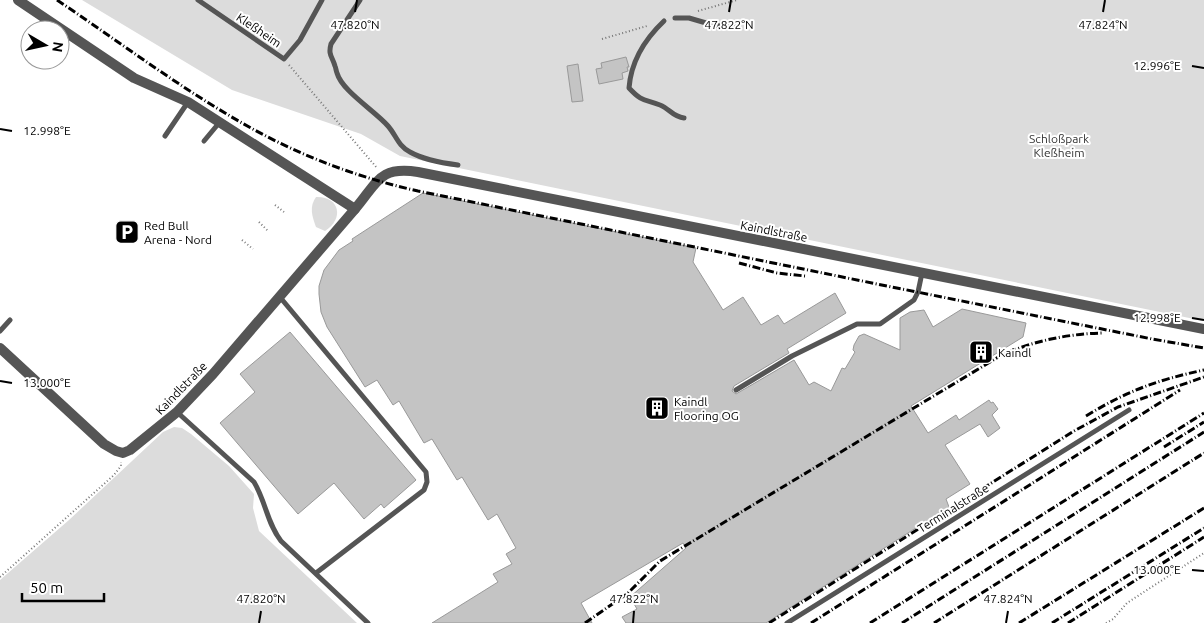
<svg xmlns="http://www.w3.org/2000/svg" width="1204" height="623" font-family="Ubuntu,sans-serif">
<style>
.green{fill:#dcdcdc}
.building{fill:#c4c4c4;stroke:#999}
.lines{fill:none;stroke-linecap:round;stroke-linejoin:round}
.path{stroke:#777;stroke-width:2;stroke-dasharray:1 2.5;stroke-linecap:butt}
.lane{stroke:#555;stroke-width:5}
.street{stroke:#555;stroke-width:10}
.rail{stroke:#000;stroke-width:3;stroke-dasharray:8 2.5 1 2.5;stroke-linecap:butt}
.ticks{fill:none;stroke:#000;stroke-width:2}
.labels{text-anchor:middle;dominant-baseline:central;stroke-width:4;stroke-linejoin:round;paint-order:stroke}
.street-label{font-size:12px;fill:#000;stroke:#fff}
.park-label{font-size:12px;fill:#333;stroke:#fff}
.poi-label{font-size:12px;fill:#000;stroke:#fff;text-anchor:start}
.ticks-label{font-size:12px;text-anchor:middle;fill:#000;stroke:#fff;stroke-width:4;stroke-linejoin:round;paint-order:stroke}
</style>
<rect width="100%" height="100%" fill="#fff"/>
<g class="green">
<polygon points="82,0 1204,0 1204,321 400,156 361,134 232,90"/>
<path d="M316 197C339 196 345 218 325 231L316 227C312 216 309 207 316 197Z"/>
<polygon points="174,427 182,428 191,434 229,466 254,494 253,508 259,531 357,623 0,623 0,580 69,520 163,432"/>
</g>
<g class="building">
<polygon points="626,57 629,67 627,67 628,71 622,73 623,79 599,84 596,69 602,68 601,63"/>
<polygon points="578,64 583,101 572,102 567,66"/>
<polygon points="423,193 696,248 693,262 723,310 743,297 761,325 778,315 784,324 835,293 846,313 787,349 789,353 734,386 732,391 736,394 794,360 809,385 814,382 831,391 842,368 845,369 855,352 853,350 854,345 859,336 864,334 900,350 900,318 910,312 924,310 933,327 962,309 1026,323 1023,337 911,406 928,433 956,415 959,420 989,400 991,403 993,402 998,409 992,415 1000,428 988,437 980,424 945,445 970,484 946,499 949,507 766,623 626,623 622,617 637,609 630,597 686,548 683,543 581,603 592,623 432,623 498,582 493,574 512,564 506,554 516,548 497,514 488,520 462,477 457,480 432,439 424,443 399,401 393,405 377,380 365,387 327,327 321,312 319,294 319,286 324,270 339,250 353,241 352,239"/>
<polygon points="290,332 416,480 384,508 381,504 364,519 334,483 298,514 220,423 255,392 240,374"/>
</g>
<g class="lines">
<g class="path">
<polyline points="698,11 737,0"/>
<polyline points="602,39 647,26"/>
<polyline points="289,65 377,168"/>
<polyline points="275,205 284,212"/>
<polyline points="259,222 268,231"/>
<polyline points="242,240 253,249"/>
<polyline points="0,577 114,475 121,466 121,462"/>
<polyline points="1106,623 1113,619 1127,603 1204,553"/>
</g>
<g class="lane">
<polyline points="198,0 284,59 300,40 322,0"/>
<path d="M360 0 331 44C328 55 332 56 335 66 336 68 336 71 337 73 342 91 375 111 388 126 396 135 398 146 410 152 424 160 442 163 458 165"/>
<polyline points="675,18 689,18 713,25 737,27"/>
<path d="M664 21C645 39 631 62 629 88 642 102 644 99 660 105 670 109 673 117 684 118"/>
<polyline points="165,136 188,102"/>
<polyline points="204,141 219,123"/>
<polyline points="279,296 426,472 427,482 424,490 316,573"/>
<polyline points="0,331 10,320"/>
<polyline points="736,390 792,356 857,324 880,324 914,300 918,292 922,273"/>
<path d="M177 412 254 482C266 502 267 523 281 541L368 623"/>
<polyline points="787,623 1129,410"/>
</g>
<g class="street">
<path d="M18 0 134 78 188 102 355 209C378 182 379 166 418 172L1204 329"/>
<polyline points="0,348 104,444 116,451 123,453 130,450 177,412 213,374 355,209"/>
</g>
<g class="rail">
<path d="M57 0C121 43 184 91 251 128 303 157 360 178 418 191L877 284 1152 339 1204 348"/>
<polyline points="739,263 777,273 805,276"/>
<path d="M1086 416C1127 391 1157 380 1204 370"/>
<polyline points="1164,447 1204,422"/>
<path d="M585 623 627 594 660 561 1000 356C1032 341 1067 334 1102 333"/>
<polyline points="769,623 1074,431 1118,407 1204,377"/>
<polyline points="811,623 1180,390"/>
<polyline points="870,623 1204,413"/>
<polyline points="902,623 1204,432"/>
<polyline points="934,623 1204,453"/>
<polyline points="1019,623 1204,508"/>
<polyline points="1052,623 1204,528"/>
<polyline points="1068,623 1204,537"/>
</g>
</g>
<path class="ticks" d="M355 12 357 0M729 12 731 0M1103 12 1105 0M1192 66 1204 68M0 129 12 131M1192 318 1204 320M0 381 12 383M1192 570 1204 571M259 623 261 611M633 623 634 611M1006 623 1008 611"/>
<defs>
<g id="parking-square" transform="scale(1.25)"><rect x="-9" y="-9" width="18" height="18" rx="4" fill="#000" stroke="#fff"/><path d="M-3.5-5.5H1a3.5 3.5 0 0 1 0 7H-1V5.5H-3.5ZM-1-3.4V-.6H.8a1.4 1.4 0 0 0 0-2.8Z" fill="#fff"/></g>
<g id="building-square" transform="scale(1.25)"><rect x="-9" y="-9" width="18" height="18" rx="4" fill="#000" stroke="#fff"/><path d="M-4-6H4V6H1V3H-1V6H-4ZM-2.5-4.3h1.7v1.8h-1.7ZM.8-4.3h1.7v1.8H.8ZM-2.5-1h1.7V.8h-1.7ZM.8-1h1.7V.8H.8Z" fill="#fff"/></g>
</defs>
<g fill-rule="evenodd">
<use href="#parking-square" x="127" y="232"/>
<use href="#building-square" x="981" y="352"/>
<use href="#building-square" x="657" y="408"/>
</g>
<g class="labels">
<g class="street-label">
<text transform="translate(259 30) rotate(34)">Kleßheim</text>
<text transform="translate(774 231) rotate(11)">Kaindlstraße</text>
<text transform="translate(181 388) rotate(-46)">Kaindlstraße</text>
<text transform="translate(953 508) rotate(-32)">Terminalstraße</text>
</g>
<g class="park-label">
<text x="1059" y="138">Schloßpark<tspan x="1059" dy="14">Kleßheim</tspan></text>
</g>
<g class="poi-label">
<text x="144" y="225">Red Bull<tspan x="144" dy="14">Arena - Nord</tspan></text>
<text x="998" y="352">Kaindl</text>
<text x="674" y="401">Kaindl<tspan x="674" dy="14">Flooring OG</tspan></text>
</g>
</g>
<g class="ticks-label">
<text x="355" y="29">47.820°N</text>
<text x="729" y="29">47.822°N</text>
<text x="1103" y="29">47.824°N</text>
<text x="1157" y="70">12.996°E</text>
<text x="47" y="135">12.998°E</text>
<text x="1157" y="322">12.998°E</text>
<text x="47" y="387">13.000°E</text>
<text x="1157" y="574">13.000°E</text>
<text x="261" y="603">47.820°N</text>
<text x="634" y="603">47.822°N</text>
<text x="1008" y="603">47.824°N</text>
</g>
<g transform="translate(45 45) rotate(99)"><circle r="24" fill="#ffffff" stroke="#999999"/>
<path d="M0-4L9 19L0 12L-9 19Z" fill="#000000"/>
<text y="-8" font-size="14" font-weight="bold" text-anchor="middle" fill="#000000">N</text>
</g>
<path d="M22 593v8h82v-8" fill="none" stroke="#000000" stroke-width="2.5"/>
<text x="30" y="593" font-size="15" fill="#000000" stroke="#ffffff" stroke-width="4" paint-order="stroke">50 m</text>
</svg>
